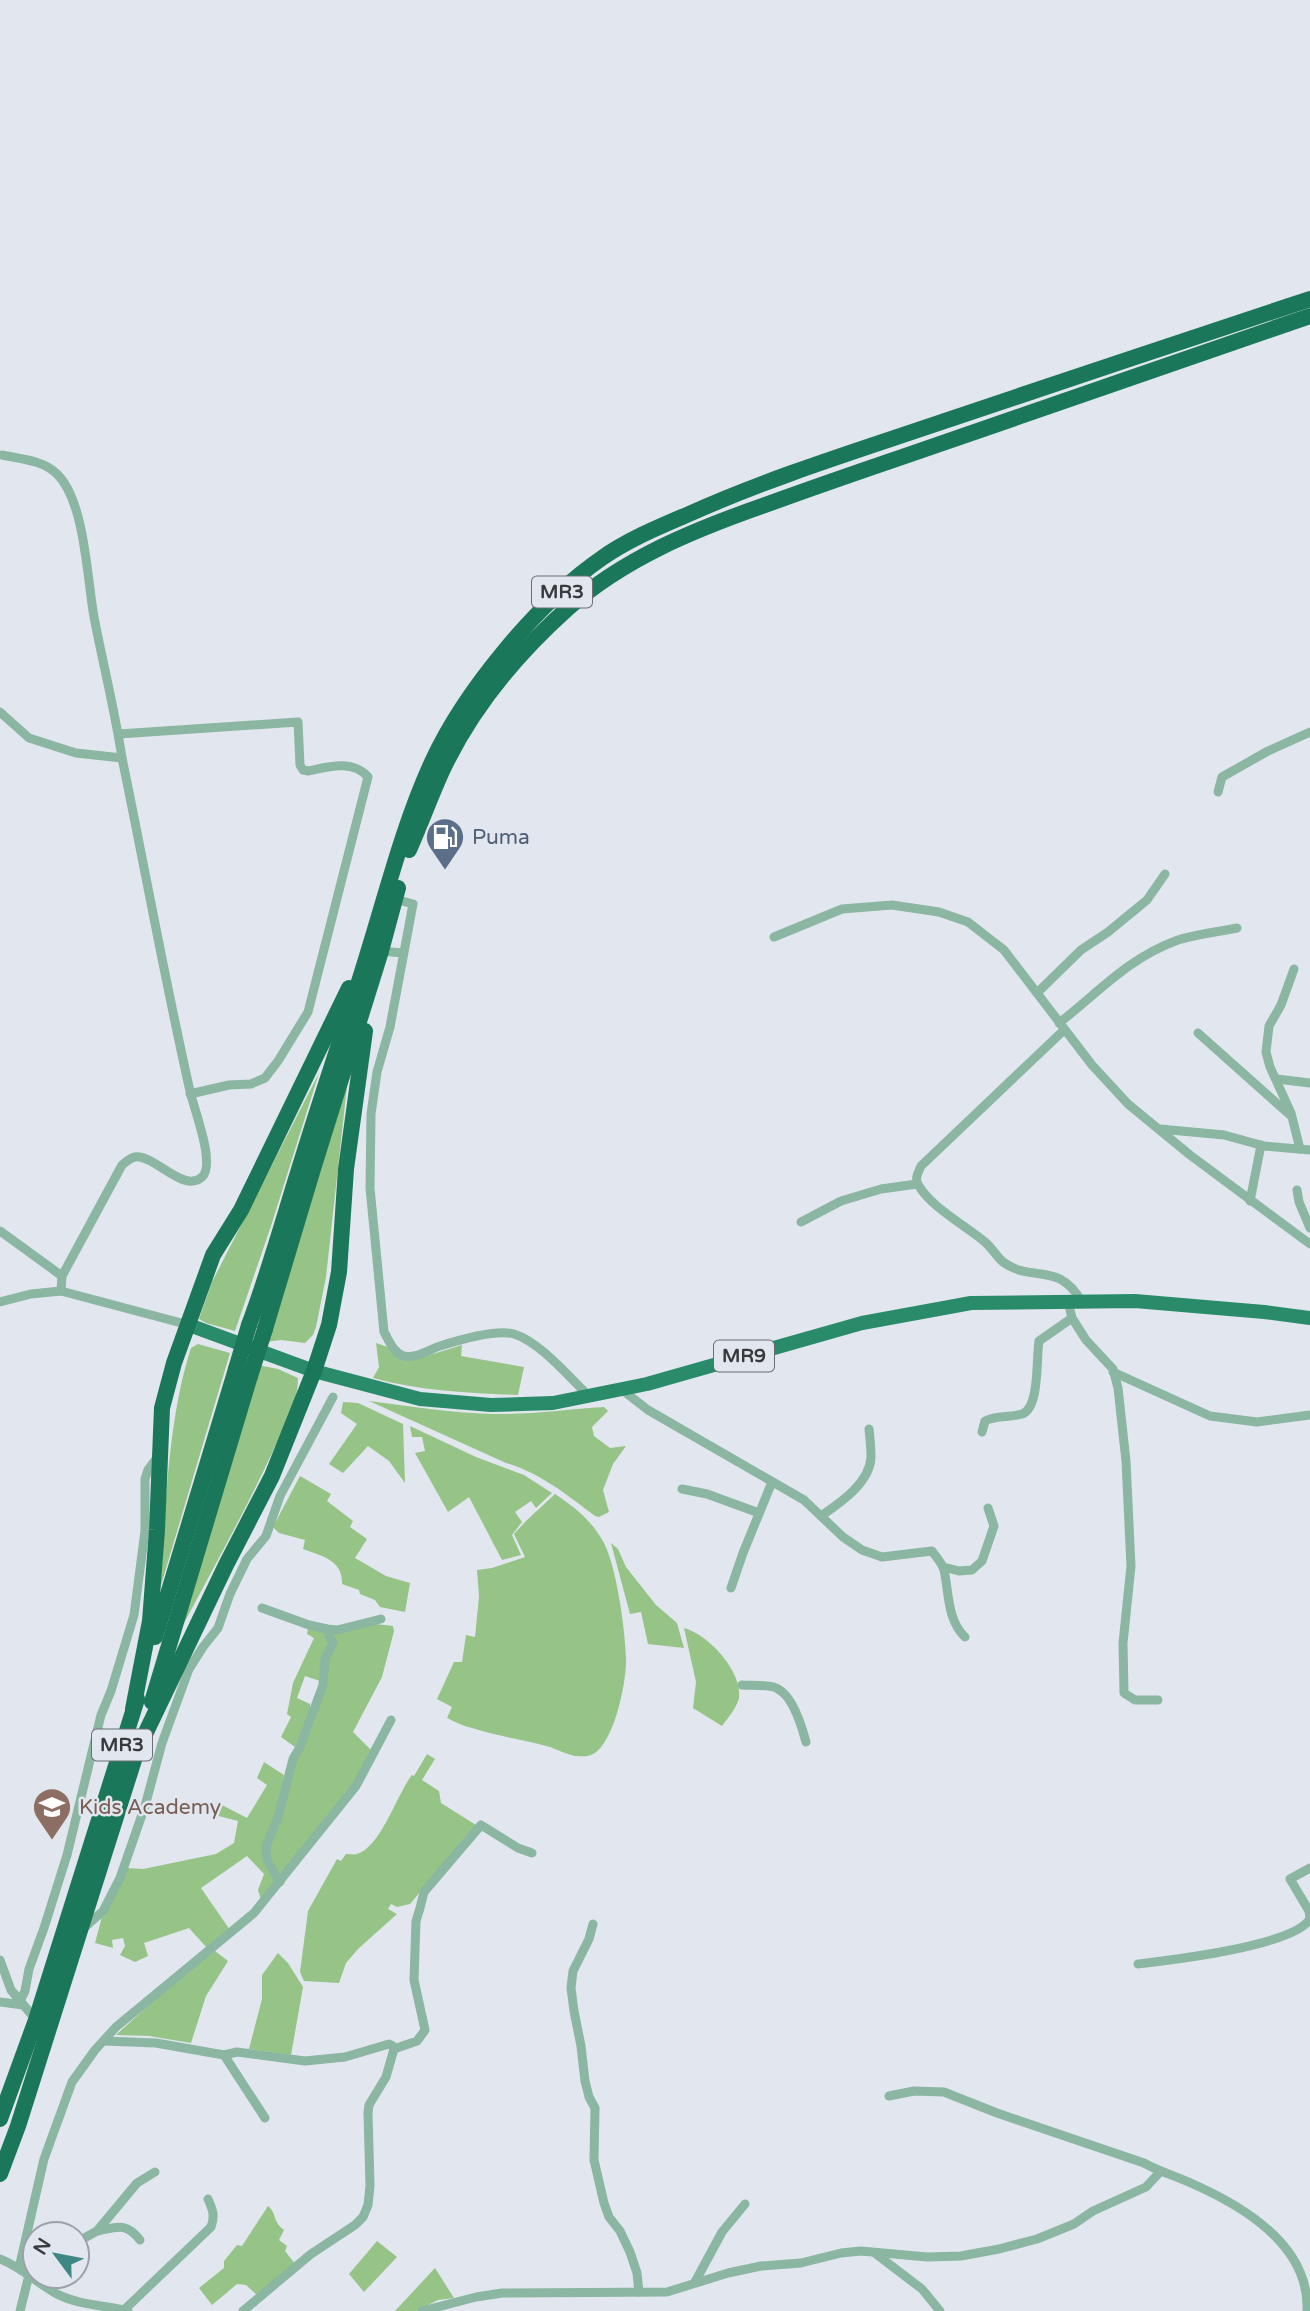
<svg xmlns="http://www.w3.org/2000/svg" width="1310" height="2311" font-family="'Varela Round',sans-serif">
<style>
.green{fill:#96c487}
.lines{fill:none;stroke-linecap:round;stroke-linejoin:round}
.street{stroke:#8ab6a2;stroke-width:9}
.primary{stroke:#2a8b6a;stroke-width:14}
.highway{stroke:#1a7759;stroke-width:16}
.highway-bridge{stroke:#1a7759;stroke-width:16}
.labels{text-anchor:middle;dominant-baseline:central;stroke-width:5;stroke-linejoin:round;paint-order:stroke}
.shield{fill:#e1e6ef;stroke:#6b6e72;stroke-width:2}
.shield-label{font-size:19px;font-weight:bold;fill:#383a3d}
.service-label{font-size:21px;fill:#4e5e75;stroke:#e1e6ef;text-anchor:start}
.education-label{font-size:21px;fill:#785e54;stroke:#e1e6ef;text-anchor:start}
</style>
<rect width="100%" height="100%" fill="#e1e6ef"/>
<g class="green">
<polygon points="319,1073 271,1226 235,1331 206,1323 199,1319 212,1282"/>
<polygon points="347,1086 326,1277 316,1327 313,1335 305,1343 281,1340 265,1342"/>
<path d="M376 1343 420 1358 462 1345 461 1356 524 1367 518 1395C468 1393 421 1391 373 1378L379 1367Z"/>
<path d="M198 1344 230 1353 159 1592C166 1514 167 1422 191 1348Z"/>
<path d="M258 1365 278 1369 298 1378C298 1405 283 1429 272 1453 242 1517 208 1578 175 1640Z"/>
<path d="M369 1401C409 1406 450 1413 492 1414 529 1415 567 1409 604 1407L608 1411 592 1427 594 1436 610 1448 626 1446 613 1464 603 1490 609 1512 599 1517 595 1516C567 1495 540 1473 506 1463Z"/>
<polygon points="343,1402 358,1403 403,1424 405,1483 389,1461 368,1446 343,1473 329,1464 357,1424 341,1413"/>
<polygon points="410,1426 476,1457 524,1475 552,1493 536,1508 531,1501 515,1512 522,1522 512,1535 521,1555 502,1560 469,1497 448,1512 415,1453 425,1451 422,1437 412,1437"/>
<path d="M300 1476 331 1494 327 1501 353 1521 350 1527 367 1539 355 1558 386 1576 410 1583 405 1612 380 1607 375 1600 360 1594 359 1590 342 1584C343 1560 322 1556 303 1549L305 1540 279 1533 273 1527Z"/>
<path d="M555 1494C576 1508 592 1521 604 1543 617 1569 625 1629 626 1658 627 1680 614 1747 591 1755 587 1757 579 1756 575 1756 567 1754 558 1750 550 1747 524 1740 497 1736 472 1728 463 1726 455 1722 447 1718L452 1707 437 1699 454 1662H462L466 1635 475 1637 479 1597 477 1570 492 1568 525 1557 514 1534 526 1521Z"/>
<polygon points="611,1543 618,1549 626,1567 656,1605 677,1623 684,1648 648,1644 641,1612 630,1614"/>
<polygon points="376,1624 393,1626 394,1631 382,1677 353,1732 372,1751 351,1790 279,1876 270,1862 270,1842 291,1774 311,1722 331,1632"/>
<path d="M684 1628C708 1634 743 1672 739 1698 737 1707 728 1718 722 1726L693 1708 696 1682Z"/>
<path d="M308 1629 325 1631 331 1642 320 1681 305 1676 297 1698 310 1704C311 1718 303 1735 295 1747L281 1737 291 1717 287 1714 293 1683 314 1638 307 1634Z"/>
<path d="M427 1754 435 1759 422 1780 439 1791 441 1803 476 1825 410 1904 397 1907 391 1904 388 1909 397 1914 358 1949 346 1963 339 1983 304 1981 300 1972 308 1911 337 1859 341 1861 346 1854C348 1854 355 1855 357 1854 381 1847 397 1794 412 1775L414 1776Z"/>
<polygon points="264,1762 284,1775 281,1796 264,1843 276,1882 262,1903 258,1890 264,1874 247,1856 201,1888 230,1930 207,1948 189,1928 144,1943 148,1956 135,1962 120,1955 125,1946 123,1938 112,1940 113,1948 95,1943 103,1913 127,1868 143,1869 216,1854 234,1843 238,1821 215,1815 216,1802 247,1818 267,1785 257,1778"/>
<polygon points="215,1951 228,1961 206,1996 191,2043 149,2036 116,2035 188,1970"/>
<polygon points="278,1953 288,1963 303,1987 291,2055 249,2049 262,1999 262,1975"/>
<path d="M268 2206C277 2213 272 2221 284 2230L279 2240 287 2246 285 2251 296 2265 258 2296 246 2285 237 2284 212 2305 199 2288 224 2268V2261L237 2245 242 2246Z"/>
<polygon points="377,2241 397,2257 364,2292 349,2274"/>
<polygon points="435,2268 454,2298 438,2300 416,2311 395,2311"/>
</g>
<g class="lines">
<g class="street">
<path d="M2 455C20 459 43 460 57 474 85 501 87 579 94 617 103 664 115 711 122 758 145 869 165 981 190 1091 194 1110 216 1164 202 1177 184 1194 154 1154 135 1157 130 1158 126 1162 122 1165L62 1276 61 1291"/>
<polyline points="0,712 29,738 76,753 122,758"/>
<path d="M119 734 298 722 300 765 303 770 308 771C327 767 353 759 368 777L308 1012 278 1061 265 1078 251 1084 229 1085 190 1094"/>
<polyline points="1218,792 1222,777 1268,751 1310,732"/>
<path d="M395 899 413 904 390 1027 377 1072 371 1114 370 1188 384 1332C389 1340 393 1353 404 1356 416 1359 430 1349 440 1346 459 1340 496 1329 514 1334 540 1342 569 1377 589 1396"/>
<polyline points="774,937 842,909 892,905 939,912 968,922 1004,950 1092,1065 1128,1104 1190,1155 1310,1244"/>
<polyline points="381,951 403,953"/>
<polyline points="1294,969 1281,1005 1269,1026 1266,1052 1270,1067 1291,1113 1300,1149"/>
<polyline points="1037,993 1081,950 1108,932 1147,900 1165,874"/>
<path d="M1059 1023C1099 992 1128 958 1178 940 1197 934 1217 932 1237 928"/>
<path d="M1064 1030 921 1166C918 1173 914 1179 919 1186 931 1207 966 1226 985 1242 992 1248 997 1257 1003 1262 1034 1284 1057 1260 1082 1302"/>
<polyline points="1198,1033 1290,1115"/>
<polyline points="1277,1079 1310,1083"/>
<polyline points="1160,1129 1224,1135 1264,1146 1310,1150"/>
<polyline points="1297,1190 1299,1202 1310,1228"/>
<polyline points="1250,1201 1261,1145"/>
<polyline points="801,1222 841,1201 881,1189 917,1184"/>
<polyline points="0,1231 62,1276"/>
<polyline points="0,1302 31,1294 61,1291 189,1325"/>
<polyline points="1068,1302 1072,1318 1086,1340 1113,1369 1118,1388 1126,1461 1131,1566 1123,1643 1124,1693 1135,1700 1158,1700"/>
<polyline points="1113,1372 1210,1416 1257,1422 1310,1415"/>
<path d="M621 1389 648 1410 804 1500 843 1537 862 1550 882 1557 932 1551C936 1557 942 1563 944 1570 949 1592 947 1620 965 1637"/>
<path d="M982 1432 985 1421C997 1415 1009 1418 1022 1414 1040 1408 1036 1358 1039 1341L1072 1318"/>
<polyline points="682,1489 707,1494 759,1513"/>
<path d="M821 1516C840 1503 870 1483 871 1457 871 1448 870 1438 869 1429"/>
<polyline points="943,1567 959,1571 972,1570 982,1561 994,1526 988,1508"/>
<polyline points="731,1588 743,1553 772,1482"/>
<polyline points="262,1608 309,1625 327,1629 337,1630 381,1619"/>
<path d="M742 1685C753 1686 767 1684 776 1688 792 1694 802 1727 806 1742"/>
<polyline points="1310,1868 1290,1879 1309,1911 1310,1918"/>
<polyline points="280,1882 267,1860 266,1847 279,1814 293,1759 300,1747 323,1685 325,1659 333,1643 327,1629"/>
<polyline points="593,1924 589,1939 573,1971 571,1988 574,2011 581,2046 585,2081 589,2097 595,2108 594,2160 604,2203 609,2217 620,2231 630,2252 637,2273 639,2292"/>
<polyline points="84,1928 103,1911 120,1878 145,1806 162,1743 189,1669 203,1647 218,1628 230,1594 247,1559 266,1536 280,1496 333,1397"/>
<polyline points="0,1960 11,1990 36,2020"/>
<path d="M1138 1964C1171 1960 1293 1946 1310 1919"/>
<polyline points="20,2001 25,1991 29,1969 44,1928 67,1855 101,1715 111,1691 134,1615 145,1531 145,1479 148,1470 159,1455"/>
<polyline points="0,2002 23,2005"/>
<polyline points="104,2041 156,2043 224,2055 237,2052 305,2061 345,2057 389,2044 393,2046 394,2049 386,2077 369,2105 368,2113 370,2186 368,2205 363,2217 355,2225 311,2254 243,2311"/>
<polyline points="394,2049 417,2041 425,2030 414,1980 416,1921 420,1908 424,1892 481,1825 518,1848 532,1853"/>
<polyline points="224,2055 265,2118"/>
<path d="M889 2096 914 2091 944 2092 997 2113 1144 2163C1160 2172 1176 2176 1193 2184 1245 2207 1310 2246 1307 2311"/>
<path d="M97 2231C118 2227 126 2222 140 2240"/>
<polyline points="77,2242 97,2231 137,2183 155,2172"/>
<polyline points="876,2254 922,2289 940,2311"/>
<path d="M0 2259C21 2267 37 2283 57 2294 78 2305 104 2305 128 2311"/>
<polyline points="19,2268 44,2159 72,2082 95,2050 116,2027 254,1913 356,1786 391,1720"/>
<polyline points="695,2282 722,2232 745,2204"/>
<path d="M124 2310 211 2227C215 2216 213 2210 208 2199"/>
<polyline points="20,2311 29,2275 35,2268"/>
<polyline points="422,2311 476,2297 502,2293 667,2292 728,2273 761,2266 801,2263 841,2253 861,2251 927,2257 961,2256 999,2249 1037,2239 1074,2224 1093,2211 1146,2187 1160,2172"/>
</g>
<polyline class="primary" points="189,1325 314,1371 420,1399 491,1405 553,1403 647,1384 862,1323 971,1303 1135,1301 1264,1312 1310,1318"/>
<g class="highway">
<path d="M409 850C421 823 431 795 443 769 472 708 518 653 567 609 624 558 694 530 765 505 812 488 858 472 905 456 1040 409 1175 363 1310 316"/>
<path d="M249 1325C269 1272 284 1217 301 1163 323 1091 348 1019 370 946 389 884 405 821 432 762 464 692 538 602 602 558 629 539 659 527 689 514 756 484 825 461 894 438 1033 391 1171 345 1310 299"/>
<polyline points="265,1329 313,1169 381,951 398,888"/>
<polyline points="155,1637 236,1369"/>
<polyline points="152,1702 250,1376"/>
<polyline points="133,1709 150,1621 157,1530 162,1408 174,1363 213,1255 241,1210 349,988"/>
<polyline points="137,1751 226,1565 272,1476 314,1371 329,1325 339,1272 346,1169 365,1031"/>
<polyline points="0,2119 36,2020 137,1699"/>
<polyline points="0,2174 18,2126 140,1741"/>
</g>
<g class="highway-bridge">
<polyline points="236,1369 249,1325"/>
<polyline points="250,1376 265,1329"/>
</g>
</g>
<defs>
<g id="fuel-pin" transform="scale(2.0125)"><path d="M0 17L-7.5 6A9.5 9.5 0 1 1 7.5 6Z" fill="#5c6f8a" stroke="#e1e6ef"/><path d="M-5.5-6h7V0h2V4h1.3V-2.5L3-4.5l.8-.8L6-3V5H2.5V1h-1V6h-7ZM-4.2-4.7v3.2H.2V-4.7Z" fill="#fff"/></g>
<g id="school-pin" transform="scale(2.0125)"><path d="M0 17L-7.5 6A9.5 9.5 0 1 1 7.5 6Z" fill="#8d6e63" stroke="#e1e6ef"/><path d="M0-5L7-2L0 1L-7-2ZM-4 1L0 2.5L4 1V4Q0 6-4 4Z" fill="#fff"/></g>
</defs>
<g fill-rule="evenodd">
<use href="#fuel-pin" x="445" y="837"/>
<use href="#school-pin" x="52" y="1807"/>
</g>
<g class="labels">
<g class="shield">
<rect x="532" y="576.5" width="60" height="31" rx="5"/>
<rect x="714" y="1340.5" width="60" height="31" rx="5"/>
<rect x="92" y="1729.5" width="60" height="31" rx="5"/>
</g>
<g class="shield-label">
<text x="562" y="592">MR3</text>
<text x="744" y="1356">MR9</text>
<text x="122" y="1745">MR3</text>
</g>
<g class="service-label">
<text x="472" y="837">Puma</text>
</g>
<g class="education-label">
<text x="79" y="1807">Kids Academy</text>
</g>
</g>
<g transform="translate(56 2255) rotate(302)"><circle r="33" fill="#e1e6ef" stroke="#9da1a8" stroke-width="2"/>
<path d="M0-5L12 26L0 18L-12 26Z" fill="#3f8784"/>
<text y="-10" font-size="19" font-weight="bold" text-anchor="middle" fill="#383a3d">N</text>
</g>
</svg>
